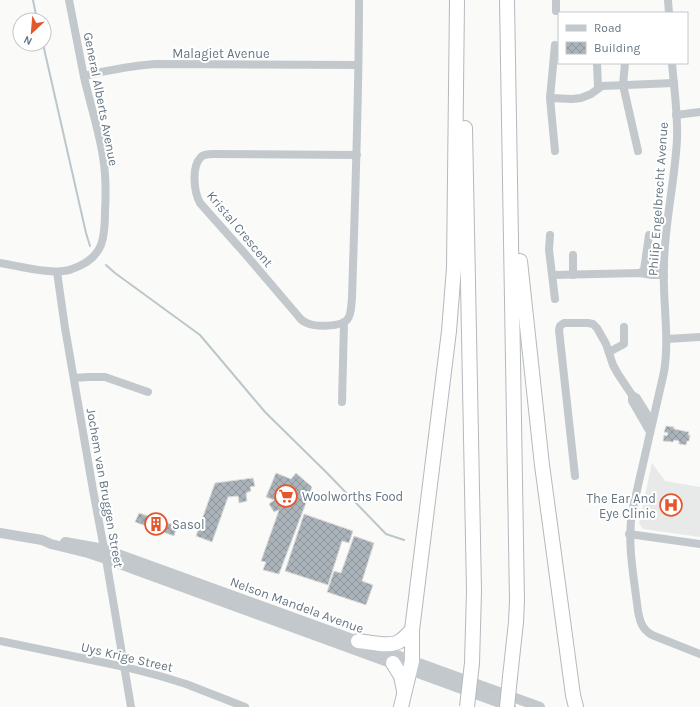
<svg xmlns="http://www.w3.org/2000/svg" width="700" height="707" font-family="Karla,sans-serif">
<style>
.built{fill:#e8e9e9}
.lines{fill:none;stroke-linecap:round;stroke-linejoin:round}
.stream{stroke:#bbc7cb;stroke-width:2}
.building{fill:url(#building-cross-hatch);stroke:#dcdcda}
.motorway-casing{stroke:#b4b9bd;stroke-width:16}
.minor{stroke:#c3c8cc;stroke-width:8}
.tertiary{stroke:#c3c8cc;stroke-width:10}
.motorway{stroke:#fff;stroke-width:14}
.motorway-bridge-casing{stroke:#b4b9bd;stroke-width:16;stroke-linecap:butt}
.motorway-bridge{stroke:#fff;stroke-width:14}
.labels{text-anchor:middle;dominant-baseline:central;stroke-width:4;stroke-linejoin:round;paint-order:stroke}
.street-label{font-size:13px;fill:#657683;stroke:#fff}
.poi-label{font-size:13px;fill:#657683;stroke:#fff;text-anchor:start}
</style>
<defs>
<pattern id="building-cross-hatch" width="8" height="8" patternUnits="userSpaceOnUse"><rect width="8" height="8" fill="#aab3b9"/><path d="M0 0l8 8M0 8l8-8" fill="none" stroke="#8e969c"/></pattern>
</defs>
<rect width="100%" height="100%" fill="#fafaf8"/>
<polygon class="built" points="652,463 665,481 700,487 700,537 643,529 639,523"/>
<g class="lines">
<g class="stream">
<polyline points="33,0 37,20"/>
<polyline points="43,44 86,233 90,246"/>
<polyline points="106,265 115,273 200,335 265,412 327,473 386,534 404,540"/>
</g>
</g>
<g class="building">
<polygon points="666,426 674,427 674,429 689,432 688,435 690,435 689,441 687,441 686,445 679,444 679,441 674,440 673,442 663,441 664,435 667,436 668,433 664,432"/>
<polygon points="276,473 291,479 296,473 312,487 279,574 263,570 266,562 261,561 279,510 274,512 269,504 274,500 266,497"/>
<polygon points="253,478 255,486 250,487 251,491 246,493 247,501 239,503 238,496 228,497 212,542 196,536 215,483"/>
<polygon points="139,513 177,526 174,536 135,522"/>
<polygon points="304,514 353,531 349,543 342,541 328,585 285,571"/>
<polygon points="354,536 374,543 362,581 373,585 366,605 327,592 334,571 341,573"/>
</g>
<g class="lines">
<g class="motorway-casing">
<g id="motorway">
<polyline points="507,0 517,601 516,622 510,677"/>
<polyline points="465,128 474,591 472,663"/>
<polyline points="520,261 542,465 573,695 576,707"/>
<path d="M358 641C370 642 391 648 400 641 405 638 408 634 412 630"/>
<polyline points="393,663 401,676 404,691"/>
<polyline points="401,707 412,661 412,630 449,331 454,268 457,0"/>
</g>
</g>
<g class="minor">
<polyline points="668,0 669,13"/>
<polyline points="556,11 556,0"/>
<polyline points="597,63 598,88"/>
<polyline points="625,63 623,85 638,151"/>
<path d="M672 63C674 88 678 114 677 139 675 180 665 221 664 263 662 299 670 336 664 372L632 512C627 545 634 578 638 611 640 622 642 629 652 635L700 654"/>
<path d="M84 76C108 70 131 66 155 64L358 65"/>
<polyline points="550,98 555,45"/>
<polyline points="676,115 700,112"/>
<polyline points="555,151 550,98 572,99 581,98 591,94 602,86 674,83"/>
<path d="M357 155 213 154C209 154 204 154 201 157 191 167 194 192 200 203L247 256 299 317C301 320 304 322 307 323 315 327 341 327 347 320 352 314 351 305 352 298 355 199 359 99 359 0"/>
<polyline points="550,235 549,250 555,299"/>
<polyline points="573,255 573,275"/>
<path d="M0 263C19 266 55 276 72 269 84 265 96 257 101 245 105 234 105 223 105 212 106 194 106 175 103 157 99 130 90 104 84 77 79 52 74 26 69 0"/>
<polyline points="644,270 649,235"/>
<polyline points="57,272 65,328 93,490 106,559 131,707"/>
<path d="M641 272C647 267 656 268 664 267"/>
<polyline points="553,275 640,273 652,275 664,275"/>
<polyline points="667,339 700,337"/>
<polyline points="609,352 624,344 624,327"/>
<polyline points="74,378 88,377 105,377 148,392"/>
<polyline points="632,395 632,401 650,432"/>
<polyline points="342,402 344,322"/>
<polyline points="575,476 559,330 560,326 564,323 588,323 593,324 597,328 606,344 613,365 618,374 632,395 637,398 652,422"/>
<polyline points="629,534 700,544"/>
<polyline points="0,641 125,667 160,676 186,684 245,707"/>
</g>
<g class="tertiary">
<polyline points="0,533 42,540 51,544 88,553 106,559 511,707"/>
<polyline points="65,542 104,549 540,707"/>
</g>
<use href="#motorway" class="motorway"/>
<g class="motorway-bridge-casing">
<g id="motorway-bridge">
<polyline points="467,707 472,663"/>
<polyline points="507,707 510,677"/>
</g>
</g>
<use href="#motorway-bridge" class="motorway-bridge"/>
</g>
<defs>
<g id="supermarket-ring" transform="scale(1.15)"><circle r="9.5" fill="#fff" stroke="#e4572e" stroke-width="1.5"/><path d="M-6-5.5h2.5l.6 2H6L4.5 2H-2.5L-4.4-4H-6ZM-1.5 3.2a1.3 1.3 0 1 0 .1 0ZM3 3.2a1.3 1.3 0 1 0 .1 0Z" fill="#e4572e"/></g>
<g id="hospital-ring" transform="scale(1.15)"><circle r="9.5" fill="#fff" stroke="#e4572e" stroke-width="1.5"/><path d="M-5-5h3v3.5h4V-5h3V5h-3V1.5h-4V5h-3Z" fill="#e4572e"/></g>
<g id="building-ring" transform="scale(1.15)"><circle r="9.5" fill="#fff" stroke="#e4572e" stroke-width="1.5"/><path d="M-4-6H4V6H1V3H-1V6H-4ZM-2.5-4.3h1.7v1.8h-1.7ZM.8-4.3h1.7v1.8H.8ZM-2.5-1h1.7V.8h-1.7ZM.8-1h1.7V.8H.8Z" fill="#e4572e"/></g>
</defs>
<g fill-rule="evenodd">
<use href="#supermarket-ring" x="286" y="496"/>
<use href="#hospital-ring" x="671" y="505"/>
<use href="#building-ring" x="156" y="524"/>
</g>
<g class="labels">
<g class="street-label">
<text x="221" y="53">Malagiet Avenue</text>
<text transform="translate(101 99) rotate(79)">General Alberts Avenue</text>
<text transform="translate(658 199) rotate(-86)">Philip Engelbrecht Avenue</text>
<text transform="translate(240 229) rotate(50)">Kristal Crescent</text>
<text transform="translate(105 488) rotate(80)">Jochem van Bruggen Street</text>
<text transform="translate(297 605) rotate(20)">Nelson Mandela Avenue</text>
<text transform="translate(127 657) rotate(13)">Uys Krige Street</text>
</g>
<g class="poi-label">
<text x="302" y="496">Woolworths Food</text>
<text x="656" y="498" text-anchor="end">The Ear And<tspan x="656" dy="15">Eye Clinic</tspan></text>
<text x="172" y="524">Sasol</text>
</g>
</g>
<rect x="558" y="12" width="130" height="52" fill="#ffffff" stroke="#c1c8cd"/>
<rect x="566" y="25" width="20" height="6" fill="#c3c8cc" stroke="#c1c8cd"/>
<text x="594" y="32" font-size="12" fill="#657683">Road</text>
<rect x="566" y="42" width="20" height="12" fill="url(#building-cross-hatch)" stroke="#c1c8cd"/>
<text x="594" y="52" font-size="12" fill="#657683">Building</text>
<g transform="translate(32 32) rotate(206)"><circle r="19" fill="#ffffff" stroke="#c1c8cd"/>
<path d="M0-3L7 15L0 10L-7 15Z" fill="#e4572e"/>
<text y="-6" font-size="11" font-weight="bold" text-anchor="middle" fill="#657683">N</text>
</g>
</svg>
